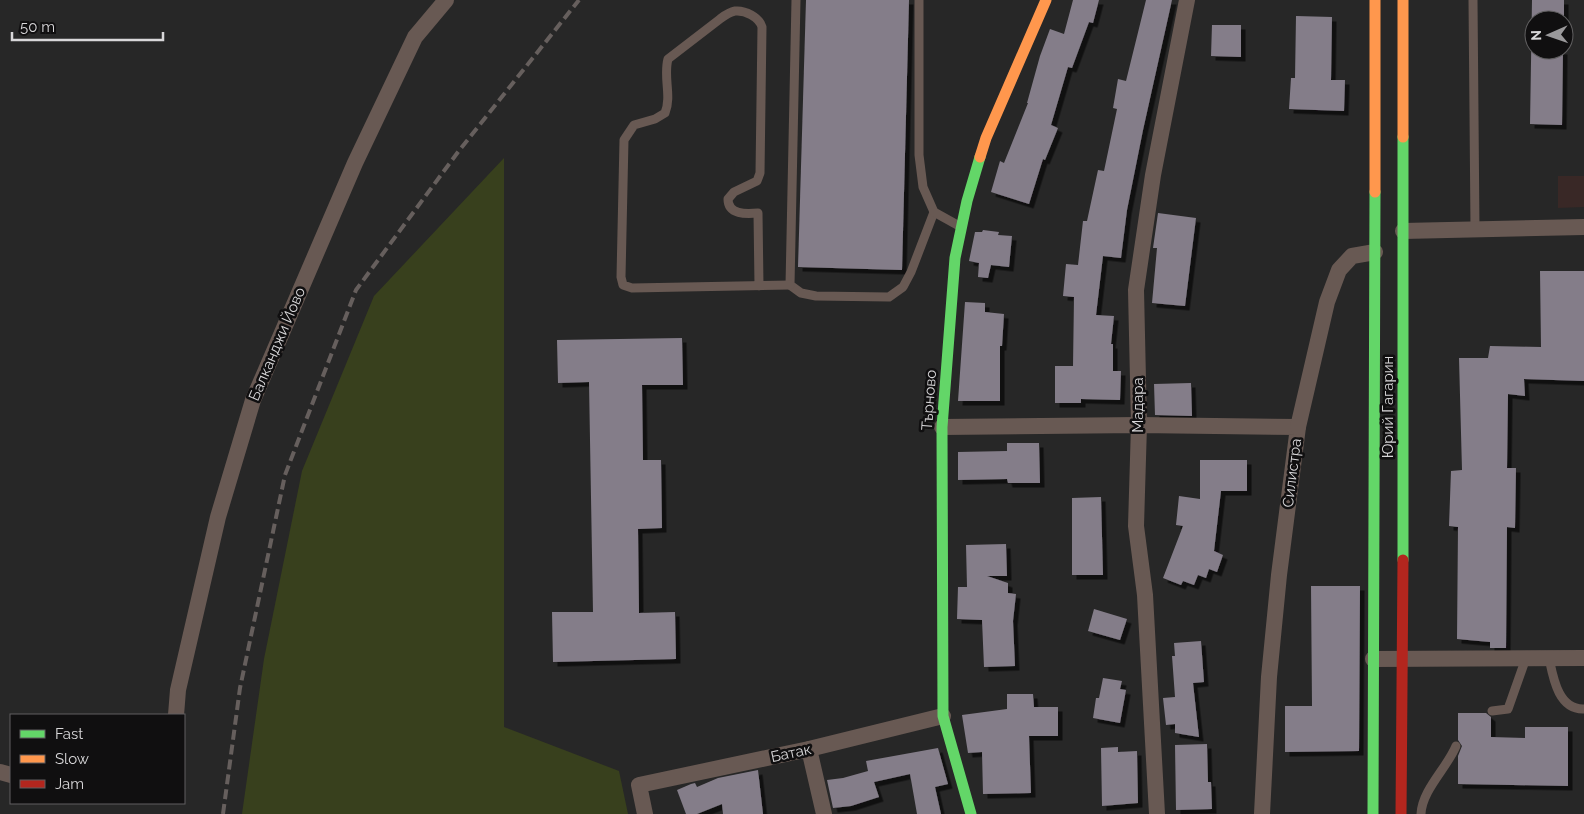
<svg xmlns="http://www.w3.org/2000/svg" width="1584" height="814" font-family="Raleway,sans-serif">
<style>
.commercial{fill:#392826}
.green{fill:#38401d}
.building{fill:#847d89;filter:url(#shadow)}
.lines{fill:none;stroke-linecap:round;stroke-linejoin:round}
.lane{stroke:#685953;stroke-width:9}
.street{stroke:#685953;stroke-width:16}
.fast{stroke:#63d668;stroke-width:11}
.slow{stroke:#ff974d;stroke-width:11}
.jam{stroke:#b3261e;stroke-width:11}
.rail{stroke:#665f5d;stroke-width:4;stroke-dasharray:10 5;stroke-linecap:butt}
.labels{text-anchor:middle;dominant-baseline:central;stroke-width:5;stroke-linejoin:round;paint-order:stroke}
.street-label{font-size:15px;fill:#d8d7d9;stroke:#100f10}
</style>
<defs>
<filter id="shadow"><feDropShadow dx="4.5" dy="4.5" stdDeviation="0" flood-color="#0009"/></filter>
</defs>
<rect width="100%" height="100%" fill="#272727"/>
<polygon class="commercial" points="1558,176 1584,176 1584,207 1558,208"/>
<polygon class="green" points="504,158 504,727 619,771 628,814 242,814 264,659 302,471 374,296"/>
<g class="building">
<polygon points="806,0 909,0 902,270 798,267"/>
<polygon points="1073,0 1099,0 1093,23 1089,22 1072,68 1068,67 1051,125 1058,128 1045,160 1043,159 1029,204 991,192 1000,161 1004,163 1028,103 1027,103 1040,56 1050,29 1064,34"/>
<polygon points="1146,0 1172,0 1143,130 1127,210 1121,258 1103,256 1096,315 1114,316 1111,344 1113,344 1113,371 1121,371 1120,400 1081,399 1081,403 1055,403 1055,366 1073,366 1074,297 1063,296 1066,264 1078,265 1083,221 1087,221 1098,170 1104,171 1117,109 1113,108 1118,79 1126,81"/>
<polygon points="1532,0 1564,0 1564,20 1534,20 1534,50 1563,50 1562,125 1530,124"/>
<polygon points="1296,16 1332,17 1331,80 1345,80 1344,111 1289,109 1291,78 1295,78"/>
<polygon points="1212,25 1241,25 1241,57 1211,56"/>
<polygon points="1158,213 1196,218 1185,306 1152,303 1157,248 1153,248"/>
<polygon points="983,230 999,232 998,235 1012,236 1009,267 991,265 988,278 978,277 979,263 969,261 975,232 982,232"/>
<polygon points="1540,271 1584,271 1584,381 1524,379 1525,396 1508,394 1507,468 1516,468 1515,528 1507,527 1506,648 1490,648 1490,642 1457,639 1458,527 1449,526 1451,471 1462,470 1459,358 1488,358 1490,346 1541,347"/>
<polygon points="965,302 985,303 985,312 1004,314 1002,346 1000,346 1000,401 958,401"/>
<polygon points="682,338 683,385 642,385 643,460 661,460 662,528 638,529 639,613 675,612 676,659 553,662 552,612 593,612 589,382 558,383 557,340"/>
<polygon points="1191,383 1192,416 1155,415 1154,384"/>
<polygon points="1007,443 1039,443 1040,483 1008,483 1007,479 958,480 958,452 1007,451"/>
<polygon points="1200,460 1247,460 1247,491 1221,491 1214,551 1223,555 1217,572 1209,569 1206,578 1198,575 1194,585 1183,581 1181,585 1163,578 1183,526 1176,525 1179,496 1200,499"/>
<polygon points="1101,497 1103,575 1072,575 1072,498"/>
<polygon points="1006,544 1007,576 987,576 1008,583 1008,593 1016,594 1013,621 1015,666 984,667 982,620 957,619 958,587 967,587 966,545"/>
<polygon points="1311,586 1360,586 1359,751 1285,752 1285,706 1312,706"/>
<polygon points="1094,609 1127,619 1120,640 1088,631"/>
<polygon points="1201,641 1204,682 1193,683 1199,737 1175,733 1175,724 1166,725 1163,698 1175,697 1172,656 1175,656 1174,643"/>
<polygon points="1103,678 1122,681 1120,689 1126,690 1120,723 1093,718 1096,698 1099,698"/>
<polygon points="1007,694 1033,694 1034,707 1058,707 1058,736 1029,736 1031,793 983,794 982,752 968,753 962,715 1007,709"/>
<polygon points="1458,713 1486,713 1491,717 1491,737 1525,738 1525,727 1568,727 1568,786 1458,784 1458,756 1462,746 1458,740"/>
<polygon points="1207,744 1208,782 1211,782 1212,809 1176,810 1175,745"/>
<polygon points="1118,747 1118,752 1137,751 1138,803 1102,806 1101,748"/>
<polygon points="938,748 948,784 935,787 941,814 917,814 910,774 874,782 879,797 851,806 833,808 827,780 843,778 868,771 866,761"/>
<polygon points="758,770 763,814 723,814 722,804 697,814 686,814 677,790 691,784 695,783 697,787 718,778"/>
</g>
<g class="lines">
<g class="lane">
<polyline points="796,0 790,285 801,293 816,296 889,297 903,287 911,272 934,212"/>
<polyline points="919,0 919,155 923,187 934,212 961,227"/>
<polyline points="1473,0 1475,229"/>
<path d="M759 286 758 213C746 214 728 215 728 199L734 192 757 181 760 173 762 27C759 17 745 10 735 11 729 12 724 16 720 19L668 59C663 77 672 96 665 113L655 119 634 125 624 140 621 277 623 285 632 288 790 285"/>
<path d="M1549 658C1553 677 1558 710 1584 709"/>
<polyline points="1492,711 1508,709 1526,658"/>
<path d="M1421 814C1422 790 1447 768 1456 746"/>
</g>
<g class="street">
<polyline points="1403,231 1584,227"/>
<polyline points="942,427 1139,425 1298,427 1279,575 1269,677 1262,814"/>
<polyline points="1298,427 1327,302 1339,270 1352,256 1375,252"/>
<polyline points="1373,659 1584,658"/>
<polyline points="176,715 178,690 218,517 253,400 355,163 415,37 446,0"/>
<polyline points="809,749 824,814"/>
<polyline points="0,772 11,775"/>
<polyline points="645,814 639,785 809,749 943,716"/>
<polyline points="1157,814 1145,595 1136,526 1139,425 1136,290 1153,175 1187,0"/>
</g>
<g class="fast">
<polyline points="1403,137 1403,560"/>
<polyline points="971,814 943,716 942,427 955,258 967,201 980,157"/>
<polyline points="1373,814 1375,192"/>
</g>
<g class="slow">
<polyline points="1403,0 1403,137"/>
<polyline points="980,157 986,138 1046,0"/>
<polyline points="1375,192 1375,0"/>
</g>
<polyline class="jam" points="1401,814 1403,560"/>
<polyline class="rail" points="223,814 240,688 285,475 356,290 458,152 579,0"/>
</g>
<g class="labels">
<g class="street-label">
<text transform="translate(277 344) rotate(-67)">Балканджи Йово</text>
<text transform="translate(929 400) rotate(-86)">Търново</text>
<text transform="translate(1138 405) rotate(-90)">Мадара</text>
<text transform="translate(1388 407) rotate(-90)">Юрий Гагарин</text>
<text transform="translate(1292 473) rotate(-83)">Силистра</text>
<text transform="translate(791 753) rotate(-12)">Батак</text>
</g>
</g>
<rect x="10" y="714" width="175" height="90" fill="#100f10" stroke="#605f60"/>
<rect x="20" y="730" width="25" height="8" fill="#63d668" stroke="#605f60"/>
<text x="55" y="739" font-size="15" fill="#d8d7d9">Fast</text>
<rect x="20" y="755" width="25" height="8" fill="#ff974d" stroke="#605f60"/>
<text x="55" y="764" font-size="15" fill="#d8d7d9">Slow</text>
<rect x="20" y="780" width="25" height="8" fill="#b3261e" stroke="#605f60"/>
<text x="55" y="789" font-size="15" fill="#d8d7d9">Jam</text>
<g transform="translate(1549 35) rotate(268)"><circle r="24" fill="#100f10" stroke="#605f60"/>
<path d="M0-4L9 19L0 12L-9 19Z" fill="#9a999b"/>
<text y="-8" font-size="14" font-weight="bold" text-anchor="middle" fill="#d8d7d9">N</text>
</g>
<path d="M12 32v8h151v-8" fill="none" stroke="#d8d7d9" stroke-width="2.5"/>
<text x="20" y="32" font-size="15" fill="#d8d7d9" stroke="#100f10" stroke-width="4" paint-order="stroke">50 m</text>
</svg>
